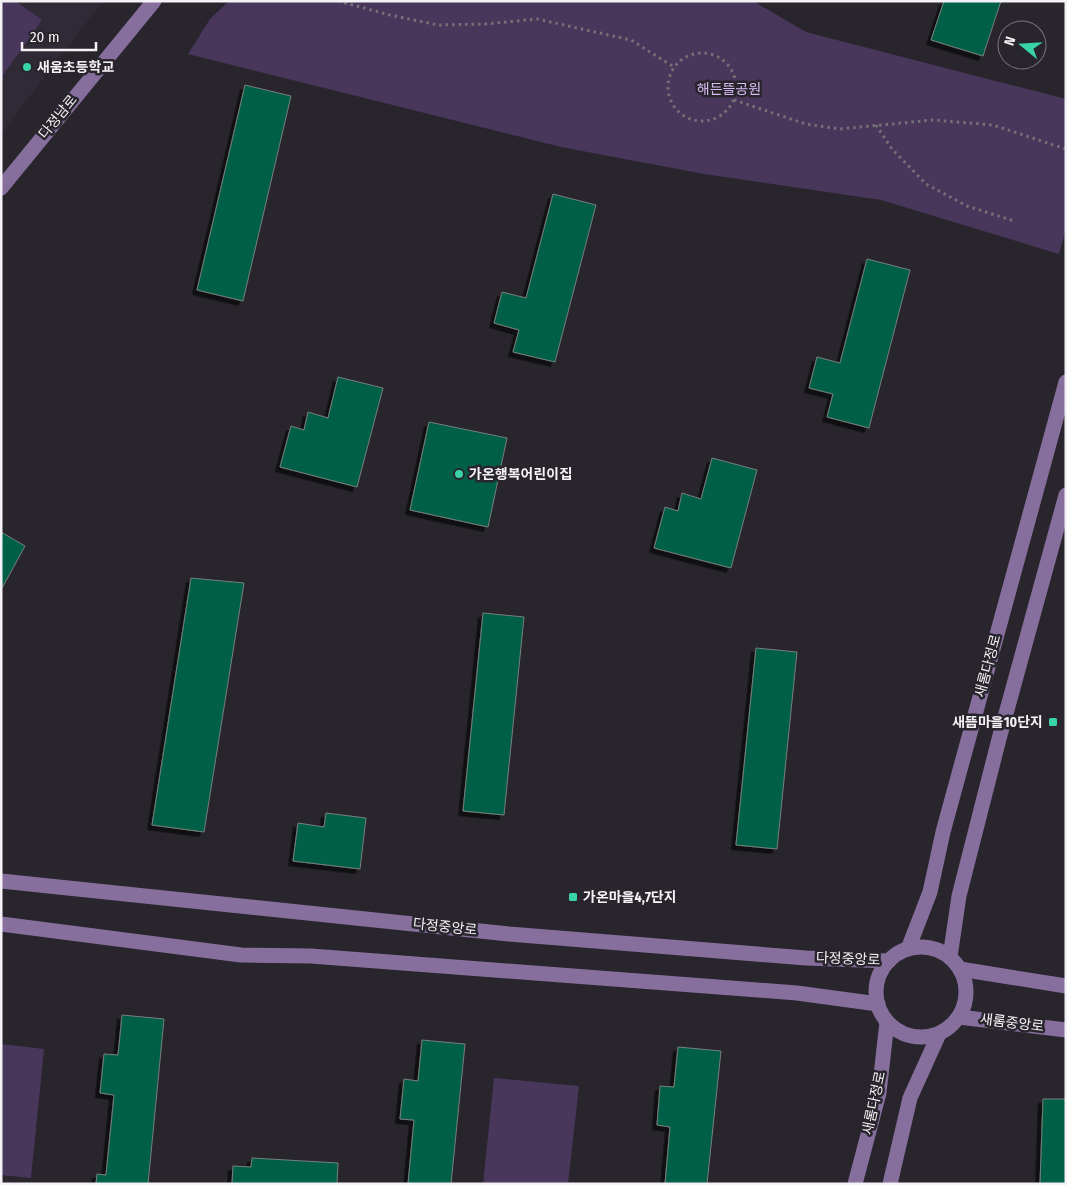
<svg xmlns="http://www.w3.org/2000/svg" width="1067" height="1185" font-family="'Fira Sans Condensed','Noto Sans KR',sans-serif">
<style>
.built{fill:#302a37}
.green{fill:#49365b}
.building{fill:#045f47;stroke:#76807c;filter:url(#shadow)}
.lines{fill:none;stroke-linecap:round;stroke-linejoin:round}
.path{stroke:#747177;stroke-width:3;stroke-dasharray:2.5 4;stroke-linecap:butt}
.secondary{stroke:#866f9d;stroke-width:15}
.poi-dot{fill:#39d4a5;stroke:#28252c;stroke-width:2}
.labels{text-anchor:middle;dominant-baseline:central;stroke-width:5;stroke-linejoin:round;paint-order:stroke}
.poi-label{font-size:14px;font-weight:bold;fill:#f5f2f7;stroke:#28252c;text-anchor:start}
.park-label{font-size:14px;fill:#d9bcf5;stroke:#28252c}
.street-label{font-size:14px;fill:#f5f2f7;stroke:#28252c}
</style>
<defs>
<filter id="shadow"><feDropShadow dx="-4.5" dy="4.5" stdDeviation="0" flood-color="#0009"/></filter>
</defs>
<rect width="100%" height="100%" fill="#28252c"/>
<polygon class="built" points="1,1 103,1 1,134"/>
<g class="green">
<polygon points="1,1 15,1 42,20 1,78"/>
<polygon points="229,1 753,1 806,32 1066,99 1066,228 1059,254 881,200 704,174 561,147 188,54 210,19"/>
<polygon points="1,1044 44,1049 31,1178 1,1175"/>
<polygon points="494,1078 579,1086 568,1184 483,1184"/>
</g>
<g class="building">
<polygon points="944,1 1001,1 983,56 931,40"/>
<polygon points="245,85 291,96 243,301 197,290"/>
<polygon points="553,194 596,205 555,362 513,352 519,330 494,323 502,292 526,298"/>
<polygon points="867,259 910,270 869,428 827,417 833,394 809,388 817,357 840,363"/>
<polygon points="338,377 383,388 357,487 280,467 291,426 304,430 308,412 328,418"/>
<polygon points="429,422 507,438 488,527 410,510"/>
<polygon points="712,458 757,470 731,568 654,548 665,507 678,511 682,493 701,499"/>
<polygon points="1,532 25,546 1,590"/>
<polygon points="191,578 244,583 204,832 152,825"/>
<polygon points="483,613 524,617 504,815 463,811"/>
<polygon points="756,648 797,652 777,849 736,845"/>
<polygon points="326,813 366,818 360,869 293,861 298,823 324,827"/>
<polygon points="122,1015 164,1019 148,1184 96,1184 97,1174 106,1175 114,1095 100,1093 104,1054 118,1055"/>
<polygon points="422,1040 465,1044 451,1184 408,1184 414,1120 400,1119 404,1079 418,1081"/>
<polygon points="678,1047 721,1051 707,1184 665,1184 670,1127 657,1125 660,1086 674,1087"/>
<polygon points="1043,1099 1066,1099 1066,1184 1040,1184"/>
<polygon points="252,1158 338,1163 337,1184 232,1184 233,1166 251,1167"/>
</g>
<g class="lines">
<g class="path">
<polyline points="338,1 390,15 438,25 485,24 537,19 631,40 674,67"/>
<circle cx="702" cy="87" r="34"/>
<polyline points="734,100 806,124 840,129 933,120 993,125 1066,149"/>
<polyline points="876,125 892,149 926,184 967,206 1014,221"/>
</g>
<g class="secondary">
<polyline points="1,188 154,1"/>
<polyline points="1,881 509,934 806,958 889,961"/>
<polyline points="1,924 241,955 311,956 797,993 878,1004"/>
<circle cx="921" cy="992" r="45"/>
<polyline points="908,949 930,892 943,832 1066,382"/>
<polyline points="950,957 959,896 999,739 1066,495"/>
<polyline points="960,969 1066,986"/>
<polyline points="959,1017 1066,1030"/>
<polyline points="855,1184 879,1093 887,1022"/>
<polyline points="890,1184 910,1098 939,1034"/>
</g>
</g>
<g class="poi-dot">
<circle cx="27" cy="67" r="5"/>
<circle cx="459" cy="474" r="5"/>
<rect x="1048" y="717" width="10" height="10" rx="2.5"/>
<rect x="568" y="892" width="10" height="10" rx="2.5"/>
</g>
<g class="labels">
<g class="poi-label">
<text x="37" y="67">새움초등학교</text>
<text x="469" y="474">가온행복어린이집</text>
<text x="1043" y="722" text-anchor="end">새뜸마을10단지</text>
<text x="583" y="897">가온마을4,7단지</text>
</g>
<g class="park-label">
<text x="729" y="89">해든뜰공원</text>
</g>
<g class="street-label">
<text transform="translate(58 117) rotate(-51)">다정남로</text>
<text transform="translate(988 666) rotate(-75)">새롬다정로</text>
<text transform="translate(445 927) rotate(6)">다정중앙로</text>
<text transform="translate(848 959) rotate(2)">다정중앙로</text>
<text transform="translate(1012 1023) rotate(7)">새롬중앙로</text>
<text transform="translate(874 1103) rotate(-78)">새롬다정로</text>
</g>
</g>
<rect width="1067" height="1185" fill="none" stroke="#f5f2f7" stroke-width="5"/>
<g transform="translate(1022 45) rotate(288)"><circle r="24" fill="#28252c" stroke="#7a777d"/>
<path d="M0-4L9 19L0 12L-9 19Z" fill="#39d4a5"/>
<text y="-8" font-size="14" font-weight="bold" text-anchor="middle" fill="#f5f2f7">N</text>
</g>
<path d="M22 42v8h74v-8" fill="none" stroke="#f5f2f7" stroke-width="2.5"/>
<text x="30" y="42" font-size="15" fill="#f5f2f7" stroke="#28252c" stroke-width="4" paint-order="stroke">20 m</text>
</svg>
